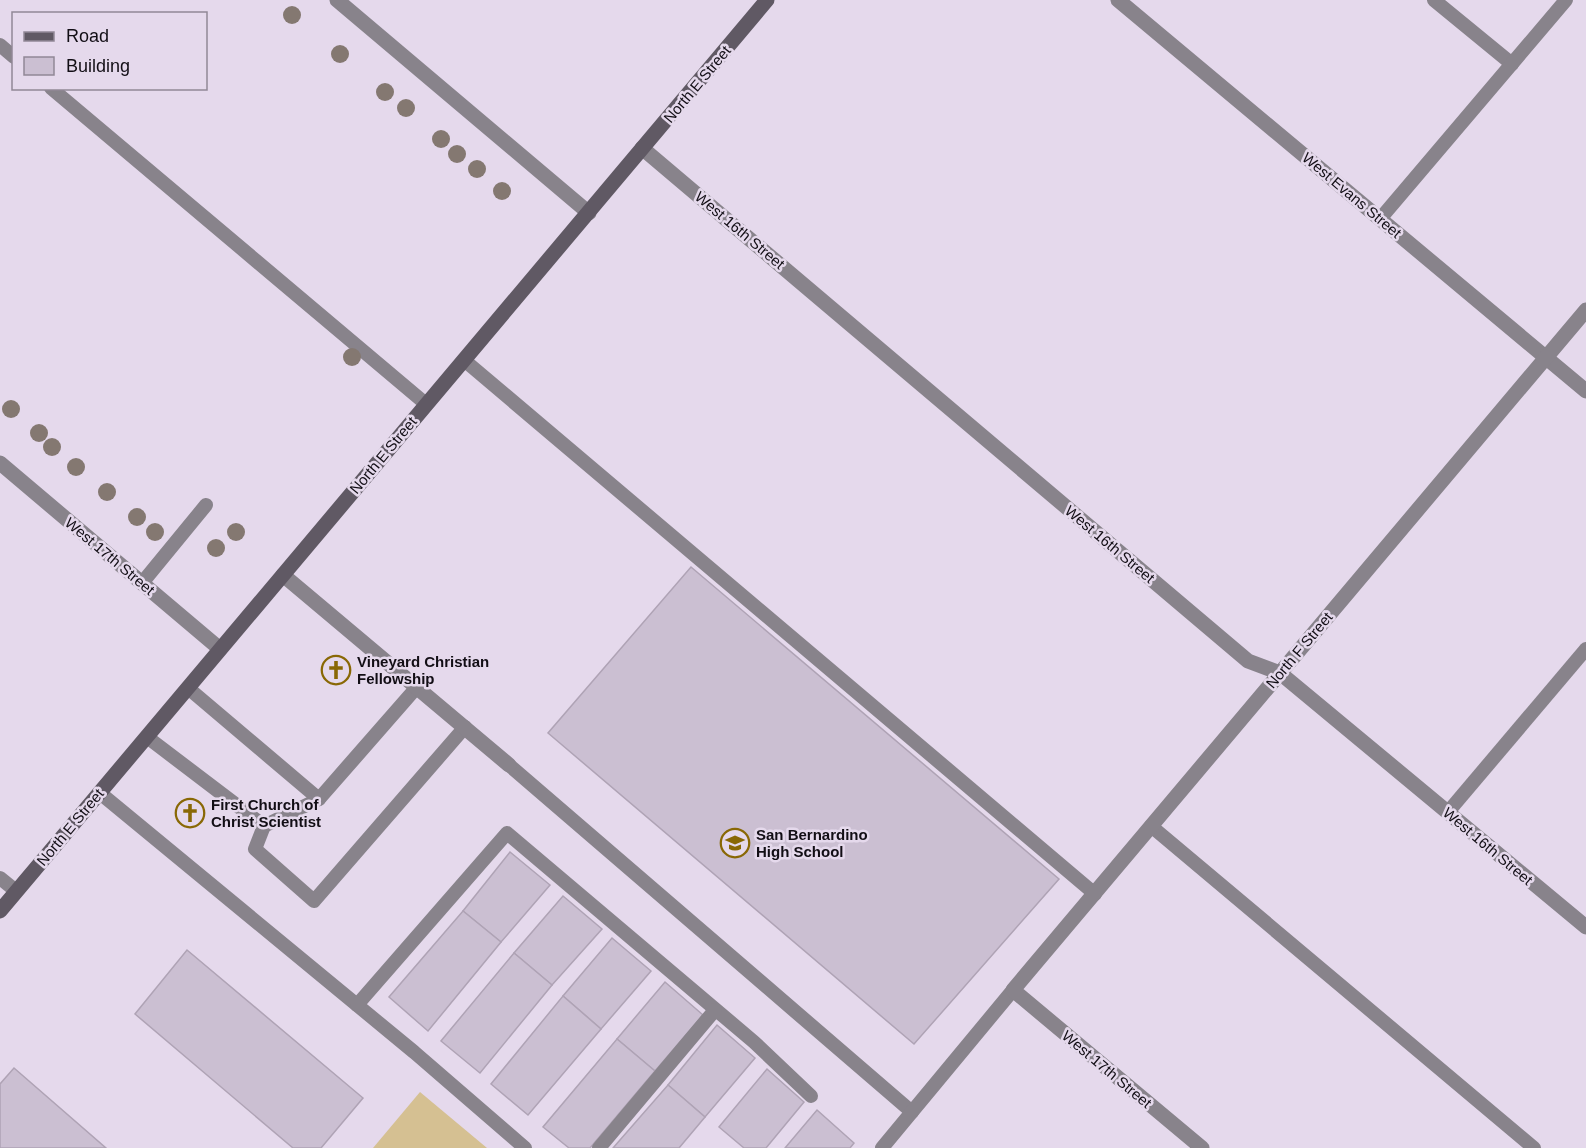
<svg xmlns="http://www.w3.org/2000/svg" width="1586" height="1148" font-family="Helvetica,sans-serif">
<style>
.green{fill:#d5c092}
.building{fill:#cbbfd2;stroke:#afa3b5;stroke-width:1.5}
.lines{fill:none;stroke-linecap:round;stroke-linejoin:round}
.lane{stroke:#88838b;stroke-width:14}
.street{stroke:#88838b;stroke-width:15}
.secondary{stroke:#605964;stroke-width:15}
.tree{fill:#847871}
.labels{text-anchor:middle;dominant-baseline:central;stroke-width:5;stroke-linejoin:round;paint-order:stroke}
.street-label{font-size:15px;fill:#120e15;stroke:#e5d9ec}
.poi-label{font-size:15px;font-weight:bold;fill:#120e15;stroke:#e5d9ec;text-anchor:start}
</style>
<rect width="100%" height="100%" fill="#e5d9ec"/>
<polygon class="green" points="420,1092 487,1148 373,1148"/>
<g class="building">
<polygon points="691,567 1059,879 914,1044 548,733"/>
<polygon points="510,852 550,885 501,942 463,911"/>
<polygon points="563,896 602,929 552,985 514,953"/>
<polygon points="463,911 501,942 428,1031 389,997"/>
<polygon points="612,938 651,971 601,1029 563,996"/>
<polygon points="187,950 363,1098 321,1148 293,1148 135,1014"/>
<polygon points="514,953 552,985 480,1073 441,1041"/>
<polygon points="665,982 703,1015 655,1071 617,1039"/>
<polygon points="563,996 601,1029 528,1115 491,1084"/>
<polygon points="717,1025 755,1058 705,1117 668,1085"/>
<polygon points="617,1039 655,1071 590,1148 569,1148 543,1127"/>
<polygon points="14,1068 106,1148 0,1148 0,1084"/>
<polygon points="767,1069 804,1102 766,1148 744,1148 719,1127"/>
<polygon points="668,1085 705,1117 679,1148 613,1148"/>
<polygon points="817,1110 854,1143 850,1148 785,1148"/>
</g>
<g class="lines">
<g class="lane">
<polyline points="1434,0 1512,64"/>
<polyline points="0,45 14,57"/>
<polyline points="51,88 426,404"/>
<polyline points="1380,219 1566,0"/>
<polyline points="464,360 1095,894"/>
<polyline points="142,583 206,505"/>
<polyline points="188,688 319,799 417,687"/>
<polyline points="147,737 264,826 255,849 314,901 465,727"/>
<polyline points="509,765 912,1112"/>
<polyline points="100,793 414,1052 525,1148"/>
<polyline points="1448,812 1586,649"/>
<polyline points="264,826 319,799"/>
<polyline points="1151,826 1534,1148"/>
<polyline points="0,878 16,891"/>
<polyline points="357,1005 507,833 754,1042 811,1096"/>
<polyline points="599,1148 715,1010"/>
<polyline points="882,1148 1013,990"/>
</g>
<g class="street">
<polyline points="337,0 589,213"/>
<polyline points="1118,0 1586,391"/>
<polyline points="642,148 1248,661 1280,673 1586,927"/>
<polyline points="0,463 220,649"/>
<polyline points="283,575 509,765"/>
<polyline points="1202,1148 1013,990 1586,310"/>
</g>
<polyline class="secondary" points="0,911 767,0"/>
</g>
<g class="tree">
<circle cx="292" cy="15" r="9"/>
<circle cx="340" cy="54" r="9"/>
<circle cx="385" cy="92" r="9"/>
<circle cx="406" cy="108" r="9"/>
<circle cx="441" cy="139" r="9"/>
<circle cx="457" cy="154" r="9"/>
<circle cx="477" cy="169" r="9"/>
<circle cx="502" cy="191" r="9"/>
<circle cx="352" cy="357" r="9"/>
<circle cx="11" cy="409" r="9"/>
<circle cx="39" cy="433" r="9"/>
<circle cx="52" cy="447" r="9"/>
<circle cx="76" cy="467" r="9"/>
<circle cx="107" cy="492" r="9"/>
<circle cx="137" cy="517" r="9"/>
<circle cx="155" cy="532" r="9"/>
<circle cx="236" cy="532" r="9"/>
<circle cx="216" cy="548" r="9"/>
</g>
<defs>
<g id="church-ring" transform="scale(1.5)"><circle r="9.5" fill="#e5d9ec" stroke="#896805" stroke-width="1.5"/><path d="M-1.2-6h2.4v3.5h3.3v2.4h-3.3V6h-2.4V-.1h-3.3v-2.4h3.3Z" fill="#896805"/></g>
<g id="school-ring" transform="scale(1.5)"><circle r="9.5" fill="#e5d9ec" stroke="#896805" stroke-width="1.5"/><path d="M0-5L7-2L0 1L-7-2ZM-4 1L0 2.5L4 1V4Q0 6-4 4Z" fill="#896805"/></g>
</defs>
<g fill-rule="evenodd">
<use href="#church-ring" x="336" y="670"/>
<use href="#church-ring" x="190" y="813"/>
<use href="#school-ring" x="735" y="843"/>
</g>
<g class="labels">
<g class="street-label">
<text transform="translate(697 84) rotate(-50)">North E Street</text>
<text transform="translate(1352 195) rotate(40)">West Evans Street</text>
<text transform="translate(740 230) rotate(40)">West 16th Street</text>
<text transform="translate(383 455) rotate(-50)">North E Street</text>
<text transform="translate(1110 544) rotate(40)">West 16th Street</text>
<text transform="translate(110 556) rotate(40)">West 17th Street</text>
<text transform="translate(1299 650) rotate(-50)">North F Street</text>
<text transform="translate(70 827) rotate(-50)">North E Street</text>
<text transform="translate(1488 846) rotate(40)">West 16th Street</text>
<text transform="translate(1107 1069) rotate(40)">West 17th Street</text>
</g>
<g class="poi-label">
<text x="357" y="661">Vineyard Christian<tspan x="357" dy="17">Fellowship</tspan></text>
<text x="211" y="804">First Church of<tspan x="211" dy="17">Christ Scientist</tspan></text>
<text x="756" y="834">San Bernardino<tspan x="756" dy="17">High School</tspan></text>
</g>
</g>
<rect x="12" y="12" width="195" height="78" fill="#e5d9ec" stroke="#918896" stroke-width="1.5"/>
<rect x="24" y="32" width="30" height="9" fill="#605964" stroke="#918896" stroke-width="1.5"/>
<text x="66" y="42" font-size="18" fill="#120e15">Road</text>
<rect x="24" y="57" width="30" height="18" fill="#cbbfd2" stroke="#918896" stroke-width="1.5"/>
<text x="66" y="72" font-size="18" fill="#120e15">Building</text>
</svg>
